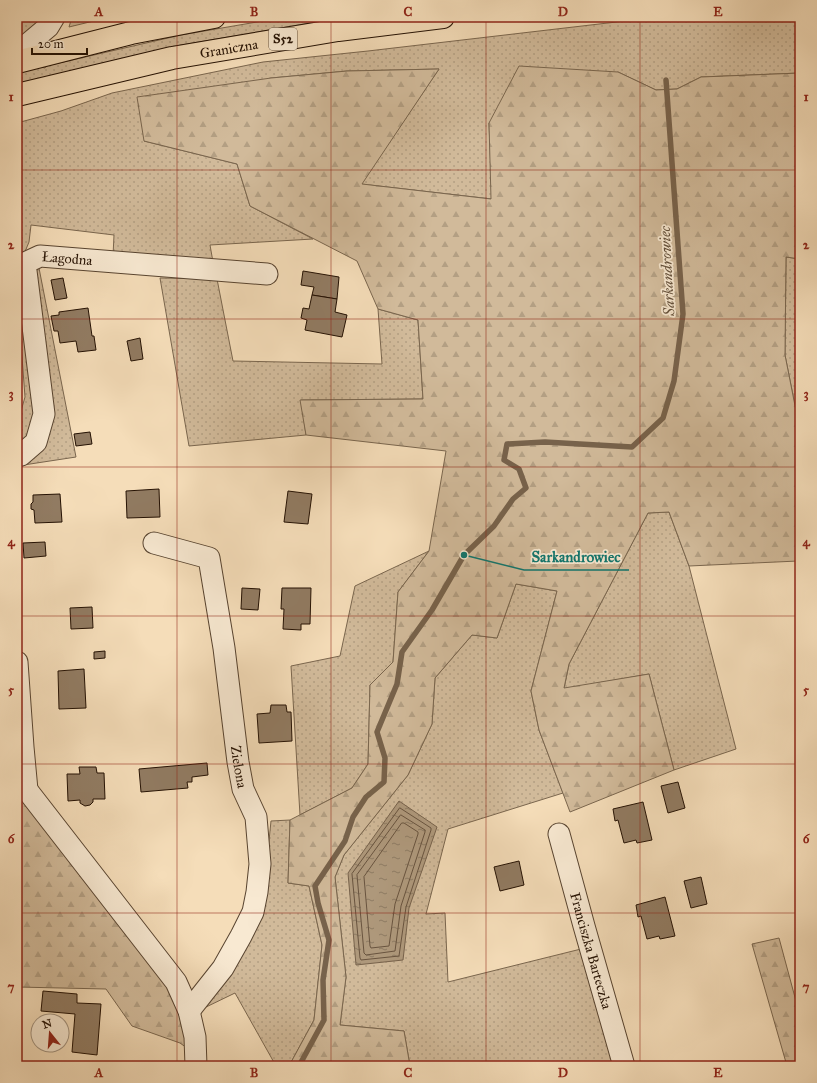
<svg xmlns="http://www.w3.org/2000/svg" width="817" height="1083" font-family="'IM FELL Great Primer',serif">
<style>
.grass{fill:url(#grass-dots);stroke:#7a664e}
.forest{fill:url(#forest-firs);stroke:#7a664e}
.water{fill:url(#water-ripples);stroke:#77624b}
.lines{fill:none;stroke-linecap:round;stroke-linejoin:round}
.shore{stroke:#69543f;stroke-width:1}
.stream{stroke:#77624b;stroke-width:5.5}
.building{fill:#917b62;stroke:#241103}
.minor-casing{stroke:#584430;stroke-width:23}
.highway-casing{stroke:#241103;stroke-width:24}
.minor{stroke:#f8e9d2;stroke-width:21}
.highway{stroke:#f5ddb9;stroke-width:22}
.grid{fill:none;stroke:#8f2418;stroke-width:1;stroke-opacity:0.55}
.labels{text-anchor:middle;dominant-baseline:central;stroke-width:3.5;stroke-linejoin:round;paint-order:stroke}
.shield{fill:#f8e9d2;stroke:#645241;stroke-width:1}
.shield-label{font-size:13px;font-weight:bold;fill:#241103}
.street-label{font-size:14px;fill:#241103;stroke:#f8e9d2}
.water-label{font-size:15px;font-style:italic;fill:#624e39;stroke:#f8e9d2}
.leader{fill:none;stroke:#0f766e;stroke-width:1.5}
.callout-dot{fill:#0f766e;stroke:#f8e9d2;stroke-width:1.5}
.callout-label{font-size:15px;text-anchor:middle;font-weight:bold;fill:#0f766e;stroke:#f8e9d2;stroke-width:3.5;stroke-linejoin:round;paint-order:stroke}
.neatline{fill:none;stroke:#8f2418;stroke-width:1.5}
.grid-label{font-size:13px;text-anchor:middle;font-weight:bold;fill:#8f2418}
</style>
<defs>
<pattern id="grass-dots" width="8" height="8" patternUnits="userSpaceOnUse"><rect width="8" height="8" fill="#d1ba9a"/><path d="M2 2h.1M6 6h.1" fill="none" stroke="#b39f83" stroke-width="1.8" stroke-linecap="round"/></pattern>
<pattern id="forest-firs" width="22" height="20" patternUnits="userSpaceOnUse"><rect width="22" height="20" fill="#d1ba9a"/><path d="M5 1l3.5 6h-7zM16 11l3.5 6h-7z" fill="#b39f83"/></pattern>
<pattern id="water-ripples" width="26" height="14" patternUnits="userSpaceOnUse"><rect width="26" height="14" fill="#ae987b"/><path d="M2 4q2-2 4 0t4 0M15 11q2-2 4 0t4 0" fill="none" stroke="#8d7b63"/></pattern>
</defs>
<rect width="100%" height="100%" fill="#f5ddb9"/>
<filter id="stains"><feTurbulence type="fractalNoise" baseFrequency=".005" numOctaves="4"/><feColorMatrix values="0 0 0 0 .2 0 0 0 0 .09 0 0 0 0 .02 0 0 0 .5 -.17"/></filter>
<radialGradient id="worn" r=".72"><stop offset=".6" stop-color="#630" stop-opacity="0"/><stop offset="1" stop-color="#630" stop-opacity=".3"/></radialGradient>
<g class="grass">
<path d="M17 17H39C41 30 26 35 17 38Z"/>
<polygon points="72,17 110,17 69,27"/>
<polygon points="286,17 345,17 181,45 17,85 17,73 41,67 45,68 46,66 181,35"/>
<polygon points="687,17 800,17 800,73 701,77 677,89 656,90 618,72 489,123 492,199 361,184 439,69 347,71 271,78 144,141 237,164 250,206 313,239 210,245 213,262 113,256 114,235 31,225 29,242 22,259 38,410 31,435 17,447 17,425 25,397 17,291 17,123 61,111 112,93 263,62 368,51 642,19"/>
<polygon points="786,257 800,259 800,431 785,355"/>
<polygon points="38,263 76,457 17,466 42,439 32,279"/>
<polygon points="160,278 217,279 233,361 382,364 378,309 418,320 423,399 301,400 306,435 189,446"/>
<polygon points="669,512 689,566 736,749 674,770 649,674 564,689 569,664 648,513"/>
<polygon points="429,551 398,592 393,662 370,685 368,764 352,788 300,815 291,666 340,656 355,586"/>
<polygon points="516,584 557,591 531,691 539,730 563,793 448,829 426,914 445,913 448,982 581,949 615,1066 410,1066 404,1031 340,1025 346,977 335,877 344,855 408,775 432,724 435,678 472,635 497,638"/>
<polygon points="290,820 288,883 309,886 322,945 314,1020 289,1066 276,1066 235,993 204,1008 263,900 271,821"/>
</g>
<g class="forest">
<polygon points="519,66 618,72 656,90 677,89 701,77 800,73 800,259 786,257 785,355 800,431 800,568 798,561 689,566 669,512 648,513 569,664 564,688 649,674 674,770 570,812 539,730 531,691 557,591 516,584 497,638 472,635 435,678 432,724 408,775 344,855 335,877 346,977 340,1025 404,1031 410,1066 289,1066 314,1020 322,945 309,886 288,883 290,820 352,788 368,764 370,685 393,662 398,592 429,551 446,451 306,435 300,400 423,399 418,320 378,309 357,261 250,206 237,164 144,141 137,97 271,78 347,71 439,69 362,184 491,199 489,123"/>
<polygon points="17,790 169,986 184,1020 191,1051 180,1043 132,1026 106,989 17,987"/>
<polygon points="779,938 800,1016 800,1066 787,1066 752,944"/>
</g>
<polygon class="water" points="399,801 437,827 409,908 403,960 356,965 348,873"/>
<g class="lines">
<g class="shore">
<polygon points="400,808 431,828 431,830 406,907 399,956 361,960 360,958 352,874"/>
<polygon points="401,815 425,830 425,832 401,906 395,951 366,955 364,953 357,875"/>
<polygon points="402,823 404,823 418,832 418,834 395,904 389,946 371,948 370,946 364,877"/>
</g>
<polyline class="stream" points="299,1066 324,1020 323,980 329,940 318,903 315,886 345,841 353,817 366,797 384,782 385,758 377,732 397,684 402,652 432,610 464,555 494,526 513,499 526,488 519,469 504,460 507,444 545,442 632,447 663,418 674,381 683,314 666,80"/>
</g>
<g class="building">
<polygon points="303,271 339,277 337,299 312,295 314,287 301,285"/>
<polygon points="63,278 67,298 55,300 51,280"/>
<polygon points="312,295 337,299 335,312 347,315 342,337 305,330 307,320 301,318 303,308 309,309"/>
<polygon points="88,308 92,336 94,336 96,350 78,352 76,341 60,343 58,331 54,331 51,316 59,315 59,312"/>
<polygon points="140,338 143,359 131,361 127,341"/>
<polygon points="90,432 92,444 76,446 74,434"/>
<polygon points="159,489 160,517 127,518 126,491"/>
<polygon points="288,491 312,494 308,524 284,522"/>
<polygon points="60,494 62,522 35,523 34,510 31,509 31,504 33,502 33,495"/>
<polygon points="45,542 46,556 24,558 23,543"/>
<polygon points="242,588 260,589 258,610 241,609"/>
<polygon points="282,588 311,588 310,624 301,624 301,630 283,629 284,609 281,609"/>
<polygon points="92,607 93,628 71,629 70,608"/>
<polygon points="105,651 105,658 94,659 94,652"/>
<polygon points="84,669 86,708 59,709 58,671"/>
<polygon points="271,705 286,705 287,712 291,712 292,741 259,743 257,714 270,713"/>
<polygon points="207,763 208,775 192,777 192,782 187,782 188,788 141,792 139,769"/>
<polygon points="79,767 96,767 97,773 104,773 105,799 93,799 93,802 90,805 85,806 80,803 80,800 68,801 67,774 80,774"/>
<polygon points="678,782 685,808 668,813 661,786"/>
<polygon points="643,802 652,840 637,843 636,840 624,843 618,820 615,821 613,809"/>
<polygon points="519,861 524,885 500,891 494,867"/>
<polygon points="701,877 707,904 691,908 684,881"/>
<polygon points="665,897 675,936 660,939 659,936 647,939 641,916 638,917 636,905"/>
<polygon points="43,991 77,994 77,1003 101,1004 97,1055 72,1052 75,1014 41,1011"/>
</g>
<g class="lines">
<g class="minor-casing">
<g id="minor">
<polyline points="17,53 48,27 54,17"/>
<path id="s1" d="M17 456 21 455 36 442 44 414 25 263 40 256 267 274"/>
<path id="s2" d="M154 543 209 558 224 648 238 762 243 789 256 817 260 864 257 892 253 912 241 936 223 968 189 1011"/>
<polyline points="17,662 23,747 27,790"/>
<polyline points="17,781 27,790 176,982 189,1011 195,1037 196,1066"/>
<path id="s3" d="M559 834 584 926 624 1066"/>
</g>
</g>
<g class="highway-casing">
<g id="highway">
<polyline points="17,62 131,33 214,17"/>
<path id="s4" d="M17 95 172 58 338 30 443 17"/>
</g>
</g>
<use href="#minor" class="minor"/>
<use href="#highway" class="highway"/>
</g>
<path class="grid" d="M177 17V1066M331 17V1066M486 17V1066M640 17V1066M17 170H800M17 319H800M17 467H800M17 616H800M17 764H800M17 913H800"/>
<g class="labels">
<rect class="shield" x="269" y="28" width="28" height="22" rx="3"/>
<g class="shield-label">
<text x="283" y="39">S52</text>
</g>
<g class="street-label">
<text stroke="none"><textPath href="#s4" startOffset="217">Graniczna</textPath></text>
<text stroke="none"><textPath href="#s1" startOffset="249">Łagodna</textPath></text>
<text stroke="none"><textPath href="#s2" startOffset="268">Zielona</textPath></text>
<text stroke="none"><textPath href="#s3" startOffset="121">Franciszka Barteczka</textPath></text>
</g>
<g class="water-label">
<text transform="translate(667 271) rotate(-93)">Sarkandrowiec</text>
</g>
</g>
<path class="leader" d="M464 555L524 570H629"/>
<circle class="callout-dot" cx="464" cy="555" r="4"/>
<g class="callout-label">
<text x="576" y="562">Sarkandrowiec</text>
</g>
<rect width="817" height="1083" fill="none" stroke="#f5ddb9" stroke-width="44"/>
<g transform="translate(50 1033) rotate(343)"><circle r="19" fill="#f8e9d2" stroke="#a3937f"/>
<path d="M0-3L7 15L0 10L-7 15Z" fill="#8f2418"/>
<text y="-6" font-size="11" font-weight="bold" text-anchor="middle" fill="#241103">N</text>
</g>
<path d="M32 48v6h55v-6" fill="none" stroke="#241103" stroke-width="2"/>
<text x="38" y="48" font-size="12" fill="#241103" stroke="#f8e9d2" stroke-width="3" paint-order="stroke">20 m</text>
<rect x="22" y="22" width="773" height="1039" class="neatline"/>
<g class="grid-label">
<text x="99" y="16">A</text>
<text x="254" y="16">B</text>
<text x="408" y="16">C</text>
<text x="563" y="16">D</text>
<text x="718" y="16">E</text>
<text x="11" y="101">1</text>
<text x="806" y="101">1</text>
<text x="11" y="249">2</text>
<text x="806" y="249">2</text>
<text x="11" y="398">3</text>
<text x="806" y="398">3</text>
<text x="11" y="546">4</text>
<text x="806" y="546">4</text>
<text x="11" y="694">5</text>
<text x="806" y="694">5</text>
<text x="11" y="843">6</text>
<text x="806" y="843">6</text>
<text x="11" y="991">7</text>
<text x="806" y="991">7</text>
<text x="99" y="1077">A</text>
<text x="254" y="1077">B</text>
<text x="408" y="1077">C</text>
<text x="563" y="1077">D</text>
<text x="718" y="1077">E</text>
</g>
<rect width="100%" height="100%" filter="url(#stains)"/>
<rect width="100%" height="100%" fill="url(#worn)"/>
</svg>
